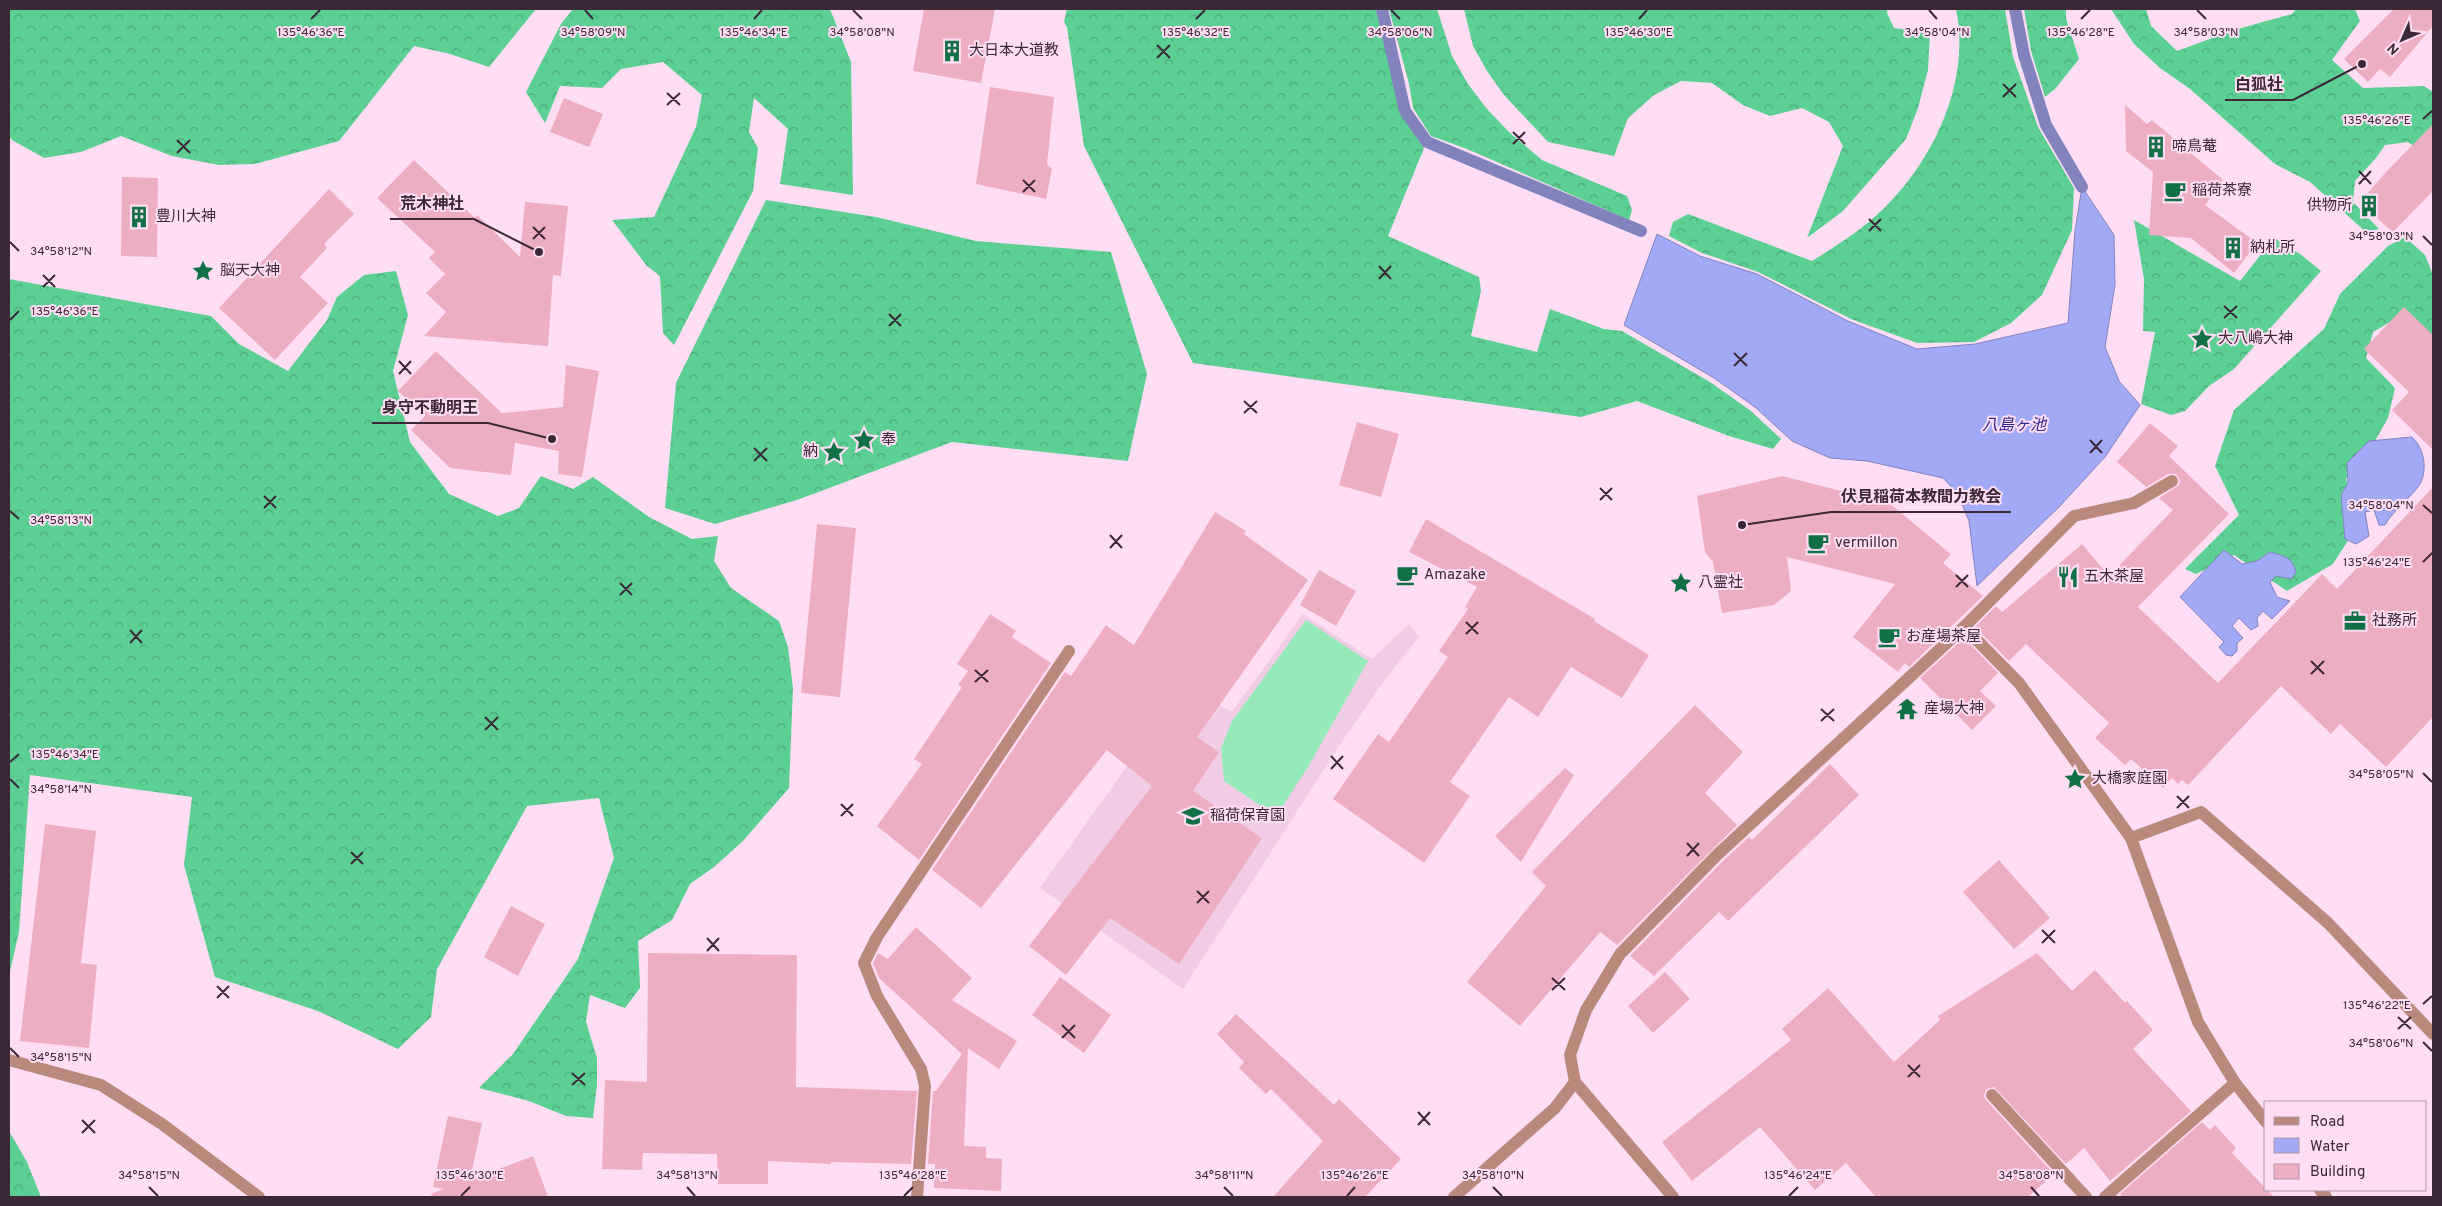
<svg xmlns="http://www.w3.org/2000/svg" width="2442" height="1206" font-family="Overpass,'Noto Sans JP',sans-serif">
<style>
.built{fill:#f0cce6}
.forest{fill:url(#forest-crowns)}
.garden{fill:#95eab8}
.water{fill:#a0aaf7;stroke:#8283bd}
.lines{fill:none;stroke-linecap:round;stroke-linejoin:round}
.stream{stroke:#8283bd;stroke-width:12}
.building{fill:#edaec3}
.service{stroke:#b9897b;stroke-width:12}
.pedestrian{stroke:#b9897b;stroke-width:12}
.minor{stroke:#b9897b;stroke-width:12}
.ticks{fill:none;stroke:#3c2836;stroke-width:2}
.labels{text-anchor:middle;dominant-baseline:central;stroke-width:4;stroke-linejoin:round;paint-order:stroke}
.poi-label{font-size:15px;fill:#3c2836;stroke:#ffdef5;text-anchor:start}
.water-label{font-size:16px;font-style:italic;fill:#302793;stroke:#ffdef5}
.ticks-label{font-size:12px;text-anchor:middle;fill:#3c2836;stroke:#ffdef5;stroke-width:4;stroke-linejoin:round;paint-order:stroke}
.leader{fill:none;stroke:#3c2836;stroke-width:2}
.callout-dot{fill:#3c2836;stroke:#ffdef5;stroke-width:2}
.callout-label{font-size:16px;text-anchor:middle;font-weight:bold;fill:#3c2836;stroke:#ffdef5;stroke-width:4;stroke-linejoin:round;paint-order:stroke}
</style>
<defs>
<pattern id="forest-crowns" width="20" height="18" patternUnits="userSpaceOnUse" patternTransform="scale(1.25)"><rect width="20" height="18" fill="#5cd093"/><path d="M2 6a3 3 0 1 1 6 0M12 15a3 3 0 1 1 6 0" fill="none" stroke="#4da979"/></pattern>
</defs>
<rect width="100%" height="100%" fill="#ffdef5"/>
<polygon class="built" points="1303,614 1372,659 1409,624 1419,637 1384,681 1341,743 1183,989 1040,888 1173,702 1212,701 1232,712"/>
<g class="forest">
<polygon points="9,9 536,9 489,67 450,54 414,46 339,141 255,164 219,165 172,156 121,136 81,152 44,158 12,140 9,136"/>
<polygon points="573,9 830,9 851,62 853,195 780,184 788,129 754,98 749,132 758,148 753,191 674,345 663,333 660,276 647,266 612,220 654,217 696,127 702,95 663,62 621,69 602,88 560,86 545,123 526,92 561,24"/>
<polygon points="1067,9 1376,9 1400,112 1424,148 1388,236 1479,277 1481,291 1471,336 1537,352 1550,309 1604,329 1622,331 1710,382 1751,411 1781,439 1773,449 1729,436 1637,401 1581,417 1193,363 1084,146 1067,27 1064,22"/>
<polygon points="1389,9 1437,9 1452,56 1468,84 1487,109 1509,132 1542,160 1627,196 1632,210 1629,220 1467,149 1431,136 1413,108 1409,84"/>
<polygon points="1464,9 1888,9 1887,13 1894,28 1930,33 1928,70 1918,108 1906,139 1843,211 1807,238 1843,146 1829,122 1802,108 1770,116 1743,105 1712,83 1681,81 1654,95 1628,118 1614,156 1548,142 1504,95 1487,71 1473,46"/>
<path d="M1956 9H2005L2013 57 2038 127 2074 188 2072 230 2042 295 2011 323 1974 342 1917 343 1851 319 1758 272 1702 253 1669 236 1673 222 1688 214 1812 261C1828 251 1844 241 1860 229 1924 181 1973 90 1956 9Z"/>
<polygon points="2024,9 2066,9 2066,18 2079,59 2055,89 2045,97 2031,51"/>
<polygon points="2111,9 2146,9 2151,26 2177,51 2234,30 2292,14 2296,9 2355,9 2360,21 2332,60 2363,88 2424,86 2433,92 2433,160 2408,142 2385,145 2376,158 2355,181 2353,202 2379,229 2366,232 2310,182 2275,164 2190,89 2160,68 2134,44"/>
<polygon points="766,200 876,217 976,241 1111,252 1147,374 1128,461 952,442 797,500 715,524 665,508 676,383"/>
<polygon points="2134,220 2240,281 2274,238 2300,254 2321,271 2234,369 2209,386 2185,411 2171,415 2141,404 2155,332 2143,331 2144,279"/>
<polygon points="2405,237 2425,255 2433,275 2433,340 2422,328 2404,314 2373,332 2366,358 2395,388 2388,418 2376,439 2346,479 2358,525 2333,564 2287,591 2234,555 2196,574 2185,569 2239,515 2215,466 2234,410 2324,329 2340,294 2388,246"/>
<polygon points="396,271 408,315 393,371 410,442 449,494 498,516 519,508 541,476 573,489 593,477 649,517 692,539 718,536 714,561 731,588 779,621 788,647 793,688 789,788 743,841 714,867 690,884 672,920 638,941 640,988 625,1008 590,995 586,1022 597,1058 597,1085 593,1118 566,1116 529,1101 479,1088 513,1054 578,959 614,858 599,798 527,806 437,969 431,1017 398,1049 318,1011 215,977 184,865 192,797 30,775 19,932 9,976 9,279 211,316 239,344 288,371 327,320 337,297 364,275"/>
<polygon points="9,1131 27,1162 41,1197 9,1197"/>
</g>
<polygon class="garden" points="1306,620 1368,661 1308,767 1276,816 1224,781 1221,748 1232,721"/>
<g class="water">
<polygon points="2082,187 2114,235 2115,285 2105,347 2119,381 2140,405 2105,457 2059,507 1977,586 1969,521 1958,494 1943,478 1867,461 1830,458 1792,441 1755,407 1714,378 1624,325 1657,234 1700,256 1757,274 1848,321 1917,349 1975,344 2068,323 2075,231"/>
<path d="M2412 437C2424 448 2428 469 2420 484 2412 497 2394 509 2385 525H2379L2374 510 2365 512 2369 536 2356 544 2345 539 2341 495 2348 483 2347 463 2369 441Z"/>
<path d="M2224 550 2242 564 2257 561 2270 552C2284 556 2294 558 2296 573L2291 579 2276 576 2270 582 2277 597 2290 601 2272 619 2263 611 2257 618 2258 626 2251 630 2239 618 2232 626 2243 638 2237 643V651L2232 656 2226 655 2219 647 2224 642 2180 597Z"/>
</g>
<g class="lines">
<g class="stream">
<polyline points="1382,9 1405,111 1427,142 1641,231"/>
<polyline points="2015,9 2024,55 2046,125 2082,187"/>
</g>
</g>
<g class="building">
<polygon points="924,9 995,9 981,83 913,71"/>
<polygon points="2394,9 2433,9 2433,26 2390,77 2380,69 2368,82 2344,59"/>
<polygon points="990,87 1054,97 1047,164 1052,169 1046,199 976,184"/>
<polygon points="564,98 603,114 589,147 550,132"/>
<polygon points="2125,105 2147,124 2152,120 2223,180 2205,205 2257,243 2234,273 2191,238 2149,235 2153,172 2126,151"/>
<polygon points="2433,124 2433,191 2393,232 2359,203 2386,172"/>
<polygon points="414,160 475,218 477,215 520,257 525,202 568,206 561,276 553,275 548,346 424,336 446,312 426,293 445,274 429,258 435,252 377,198"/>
<polygon points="122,177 158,178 157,257 121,256"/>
<polygon points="329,189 354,214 324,244 327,248 300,277 328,303 275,360 219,308"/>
<polygon points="2404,307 2433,335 2433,450 2392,410 2409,392 2364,349"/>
<polygon points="436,351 502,413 563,407 566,365 599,371 582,477 558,474 559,451 515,443 511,475 450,468 411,430 425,416 398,391"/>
<polygon points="1357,422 1399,434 1381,497 1339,485"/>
<polygon points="2150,423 2178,446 2169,456 2229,514 2138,607 2218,683 2322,574 2337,589 2433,487 2433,717 2386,767 2340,724 2331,734 2281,686 2188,785 2182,780 2178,784 2172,778 2163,788 2131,759 2125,765 2095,738 2109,723 2026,644 2009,661 1975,627 1996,606 2002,612 2082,544 2109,576 2173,510 2159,498 2179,485 2180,480 2176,474 2168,474 2146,487 2117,462"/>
<polygon points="1782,476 1865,497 1872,489 1951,554 1943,563 1983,596 1909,667 1905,663 1898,672 1853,637 1895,584 1787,557 1791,591 1774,605 1722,613 1713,562 1705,552 1697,496"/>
<polygon points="1215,512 1246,531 1244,534 1308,580 1197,737 1219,752 1193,791 1262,838 1179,964 1110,918 1066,975 1029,946 1152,786 1107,750 981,908 932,870 1065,672 1071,676 1106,625 1134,645"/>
<polygon points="1426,519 1595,619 1594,621 1649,655 1622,698 1571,667 1538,717 1509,697 1450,782 1470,796 1424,863 1333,799 1378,734 1389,742 1448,657 1439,651 1468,609 1465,607 1477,587 1409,552"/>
<polygon points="817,524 856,528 840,697 801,693"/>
<polygon points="1319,570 1356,591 1336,626 1300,605"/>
<polygon points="990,614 1016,631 1012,637 1051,663 919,860 877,826 922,764 914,759 962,687 958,685 968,671 957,664"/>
<polygon points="1964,638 1998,673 1980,691 1996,706 1972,730 1920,678"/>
<polygon points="1695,705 1743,752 1705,793 1737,825 1617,945 1600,932 1520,1026 1467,982 1546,886 1532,872"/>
<polygon points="1830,764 1859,795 1728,921 1719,912 1654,976 1630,956 1724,860 1749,837 1752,840"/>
<polygon points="1565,768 1574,775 1521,862 1495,836"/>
<polygon points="45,824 96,831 81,963 97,965 89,1048 20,1041"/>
<polygon points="1999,860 2050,918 2014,949 1963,892"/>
<polygon points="511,906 545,924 518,976 484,957"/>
<polygon points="916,927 972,978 952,1000 1017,1041 999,1069 968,1048 964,1146 986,1147 986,1158 1002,1159 1001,1191 934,1188 935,1164 928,1164 933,1091 936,1091 962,1054 879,978 873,963 878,953 888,959"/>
<polygon points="648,953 797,955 796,1087 917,1091 911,1164 831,1162 831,1164 768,1161 768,1184 718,1184 717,1154 643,1153 642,1170 602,1169 605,1080 647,1082"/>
<polygon points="2037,953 2072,991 2095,970 2125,1003 2127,1001 2153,1030 2133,1049 2191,1111 2110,1181 2084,1148 2066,1164 1994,1087 1986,1089 1984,1096 1986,1100 2054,1174 2028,1197 1876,1197 1846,1163 1815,1190 1760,1127 1692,1181 1662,1142 1791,1040 1782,1029 1828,988 1894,1062 1940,1020 1938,1016"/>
<polygon points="1665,972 1690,999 1653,1033 1628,1006"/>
<polygon points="1060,977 1111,1015 1084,1053 1032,1015"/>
<polygon points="1236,1014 1334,1105 1339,1099 1401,1159 1365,1197 1273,1197 1323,1141 1271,1089 1266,1094 1239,1068 1244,1062 1217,1034"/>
<polygon points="448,1116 482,1123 470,1180 533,1156 548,1197 432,1197 431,1194 444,1189 433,1187"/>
<polygon points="2202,1122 2210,1130 2215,1125 2236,1148 2232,1153 2274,1197 2123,1197 2120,1194"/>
</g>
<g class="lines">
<g class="service">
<polyline points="1992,1095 2086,1197"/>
<polyline points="917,1197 925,1086 921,1069 877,996 864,963 877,937 1069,651"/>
<polyline points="1454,1197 1555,1108 1575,1082 1570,1055 1586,1010 1620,954 1718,854 1964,627"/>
</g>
<polyline class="pedestrian" points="1964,627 2074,516 2134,503 2172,481"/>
<g class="minor">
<polyline points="1964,627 2019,683 2131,838 2198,1022 2235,1083 2266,1122"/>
<polyline points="2131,838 2201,812 2328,923 2433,1034"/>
<polyline points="9,1060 101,1085 162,1124 259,1197"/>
<polyline points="1575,1082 1673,1197"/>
<polyline points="2320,1190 2326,1197"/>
<polyline points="2105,1197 2235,1083"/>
</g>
</g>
<path class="ticks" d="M585 10 593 19M853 10 862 19M1391 10 1400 19M1929 10 1937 19M2197 10 2206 19M311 19 320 10M754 19 762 10M1196 19 1205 10M1639 19 1647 10M2081 19 2090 10M1157 45 1170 58M1157 58 1170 45M2003 84 2016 97M667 93 680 105M2003 97 2016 84M667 105 680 93M2423 119 2432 111M1513 132 1525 144M177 140 190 153M1513 144 1525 132M177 153 190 140M2359 171 2371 184M1023 180 1035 192M2359 184 2371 171M1023 192 1035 180M1869 219 1881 231M533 227 545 239M1869 231 1881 219M2423 236 2432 245M533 239 545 227M10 242 19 251M1379 266 1391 279M43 275 55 287M1379 279 1391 266M43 287 55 275M2224 306 2237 318M889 314 901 326M2224 318 2237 306M10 320 19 311M889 326 901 314M1734 353 1747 366M399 361 411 374M1734 366 1747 353M399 374 411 361M1244 401 1257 413M1244 413 1257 401M2090 440 2102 453M754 448 767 461M2090 453 2102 440M754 461 767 448M1600 488 1612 500M264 496 276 508M1600 500 1612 488M2423 505 2432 513M264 508 276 496M10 511 19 519M1110 535 1122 548M1110 548 1122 535M2423 562 2432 553M1956 575 1968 587M620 583 632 595M1956 587 1968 575M620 595 632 583M1466 622 1478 634M130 630 142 643M1466 634 1478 622M130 643 142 630M2311 661 2324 674M975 670 988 682M2311 674 2324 661M975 682 988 670M1821 709 1834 721M485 717 498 730M1821 721 1834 709M485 730 498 717M1331 756 1343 769M10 762 19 754M1331 769 1343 756M2423 773 2432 782M10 779 19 788M2177 796 2189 808M841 804 853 816M2177 808 2189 796M841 816 853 804M1687 843 1699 856M351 852 363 864M1687 856 1699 843M351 864 363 852M1197 891 1209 903M1197 903 1209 891M2042 930 2055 943M707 938 719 951M2042 943 2055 930M707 951 719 938M1552 978 1565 990M217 986 229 998M1552 990 1565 978M217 998 229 986M2423 1004 2432 996M2398 1017 2411 1029M1062 1025 1075 1038M2398 1029 2411 1017M1062 1038 1075 1025M2423 1042 2432 1051M10 1048 19 1057M1908 1065 1920 1077M572 1073 585 1085M1908 1077 1920 1065M572 1085 585 1073M1418 1112 1430 1125M82 1120 95 1133M1418 1125 1430 1112M82 1133 95 1120M149 1187 158 1196M687 1187 695 1196M1224 1187 1233 1196M1493 1187 1502 1196M2031 1187 2039 1196M461 1196 470 1187M904 1196 913 1187M1347 1196 1355 1187M1789 1196 1798 1187"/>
<defs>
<g id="building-bare" transform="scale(1.725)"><path d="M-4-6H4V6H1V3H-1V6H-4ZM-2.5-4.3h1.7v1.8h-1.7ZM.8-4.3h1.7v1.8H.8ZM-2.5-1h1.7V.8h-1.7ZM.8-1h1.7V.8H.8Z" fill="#127046" stroke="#ffdef5" stroke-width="2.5" paint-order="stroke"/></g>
<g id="cafe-bare" transform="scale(1.725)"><path d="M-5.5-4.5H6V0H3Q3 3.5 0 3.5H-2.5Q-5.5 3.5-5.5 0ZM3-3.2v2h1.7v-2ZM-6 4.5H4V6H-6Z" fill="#127046" stroke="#ffdef5" stroke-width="2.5" paint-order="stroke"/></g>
<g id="sight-bare" transform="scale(1.725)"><path d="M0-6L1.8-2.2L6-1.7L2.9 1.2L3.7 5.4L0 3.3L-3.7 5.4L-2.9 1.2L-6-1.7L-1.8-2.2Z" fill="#127046" stroke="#ffdef5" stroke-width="2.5" paint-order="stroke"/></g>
<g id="restaurant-bare" transform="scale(1.725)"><path d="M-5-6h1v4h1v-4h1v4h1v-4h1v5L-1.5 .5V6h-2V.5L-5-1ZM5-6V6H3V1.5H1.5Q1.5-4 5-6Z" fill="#127046" stroke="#ffdef5" stroke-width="2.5" paint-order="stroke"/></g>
<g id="office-bare" transform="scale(1.725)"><path d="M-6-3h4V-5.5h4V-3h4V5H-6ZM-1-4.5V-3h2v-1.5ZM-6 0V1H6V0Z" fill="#127046" stroke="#ffdef5" stroke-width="2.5" paint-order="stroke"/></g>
<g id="temple-bare" transform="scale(1.725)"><path d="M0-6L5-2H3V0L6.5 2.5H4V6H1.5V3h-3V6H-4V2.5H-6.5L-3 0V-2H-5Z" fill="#127046" stroke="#ffdef5" stroke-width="2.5" paint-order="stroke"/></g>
<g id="school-bare" transform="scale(1.725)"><path d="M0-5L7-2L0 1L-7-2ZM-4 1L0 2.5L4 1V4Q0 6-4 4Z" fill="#127046" stroke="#ffdef5" stroke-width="2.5" paint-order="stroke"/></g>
</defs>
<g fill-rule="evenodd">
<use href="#building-bare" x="952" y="51"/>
<use href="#building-bare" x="2156" y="147"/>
<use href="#cafe-bare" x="2175" y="191"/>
<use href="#building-bare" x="2369" y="206"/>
<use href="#building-bare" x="139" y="217"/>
<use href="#building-bare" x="2233" y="248"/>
<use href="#sight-bare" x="203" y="271"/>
<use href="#sight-bare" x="2202" y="339"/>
<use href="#sight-bare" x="864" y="440"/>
<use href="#sight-bare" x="834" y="452"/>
<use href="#cafe-bare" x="1818" y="543"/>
<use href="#cafe-bare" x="1407" y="575"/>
<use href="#restaurant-bare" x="2068" y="577"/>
<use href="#sight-bare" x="1681" y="583"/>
<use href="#office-bare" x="2355" y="621"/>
<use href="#cafe-bare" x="1889" y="637"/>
<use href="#temple-bare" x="1907" y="709"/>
<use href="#sight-bare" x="2075" y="779"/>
<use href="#school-bare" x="1193" y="816"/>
</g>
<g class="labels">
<g class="poi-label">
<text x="969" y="51">大日本大道教</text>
<text x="2172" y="147">啼鳥菴</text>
<text x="2192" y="191">稲荷茶寮</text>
<text x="2352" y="206" text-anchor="end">供物所</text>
<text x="156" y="217">豊川大神</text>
<text x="2250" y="248">納札所</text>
<text x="220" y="271">脳天大神</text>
<text x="2218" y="339">大八嶋大神</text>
<text x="881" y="440">奉</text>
<text x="818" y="452" text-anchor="end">納</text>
<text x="1835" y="543">vermillon</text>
<text x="1424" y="575">Amazake</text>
<text x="2084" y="577">五木茶屋</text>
<text x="1698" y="583">八霊社</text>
<text x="2372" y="621">社務所</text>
<text x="1906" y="637">お産場茶屋</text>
<text x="1924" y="709">産場大神</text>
<text x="2092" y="779">大橋家庭園</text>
<text x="1210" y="816">稲荷保育園</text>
</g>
<g class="water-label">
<text x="2014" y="426">八島ヶ池</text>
</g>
</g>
<g class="ticks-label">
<text x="311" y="36">135°46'36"E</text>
<text x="593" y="36">34°58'09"N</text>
<text x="754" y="36">135°46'34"E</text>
<text x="862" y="36">34°58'08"N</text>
<text x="1196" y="36">135°46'32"E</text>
<text x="1400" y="36">34°58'06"N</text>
<text x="1639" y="36">135°46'30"E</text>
<text x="1937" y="36">34°58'04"N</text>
<text x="2081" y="36">135°46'28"E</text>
<text x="2206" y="36">34°58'03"N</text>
<text x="2377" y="124">135°46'26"E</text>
<text x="2381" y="240">34°58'03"N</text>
<text x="61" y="255">34°58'12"N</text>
<text x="65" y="315">135°46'36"E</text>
<text x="2381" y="509">34°58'04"N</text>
<text x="61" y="524">34°58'13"N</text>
<text x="2377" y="566">135°46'24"E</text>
<text x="65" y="758">135°46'34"E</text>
<text x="2381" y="778">34°58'05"N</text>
<text x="61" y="793">34°58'14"N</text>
<text x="2377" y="1009">135°46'22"E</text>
<text x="2381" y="1047">34°58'06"N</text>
<text x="61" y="1061">34°58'15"N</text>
<text x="149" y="1179">34°58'15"N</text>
<text x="470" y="1179">135°46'30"E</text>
<text x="913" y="1179">135°46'28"E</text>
<text x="1355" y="1179">135°46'26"E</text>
<text x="1798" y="1179">135°46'24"E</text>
<text x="687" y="1179">34°58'13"N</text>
<text x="1224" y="1179">34°58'11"N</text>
<text x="1493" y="1179">34°58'10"N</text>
<text x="2031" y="1179">34°58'08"N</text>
</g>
<path class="leader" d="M2362 64L2293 100H2225M539 252L474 219H390M552 439L488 423H372M1742 525L1831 512H2011"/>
<g class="callout-dot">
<circle cx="2362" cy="64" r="5"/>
<circle cx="539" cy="252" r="5"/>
<circle cx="552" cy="439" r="5"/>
<circle cx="1742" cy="525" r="5"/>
</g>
<g class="callout-label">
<text x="2259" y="90">白狐社</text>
<text x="432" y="209">荒木神社</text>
<text x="430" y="413">身守不動明王</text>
<text x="1921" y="502">伏見稲荷本教間力教会</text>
</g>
<rect width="2442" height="1206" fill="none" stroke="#3c2836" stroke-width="20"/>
<rect x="2264" y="1101" width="162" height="90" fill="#ffdef5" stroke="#b195a9"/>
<rect x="2274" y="1117" width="25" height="8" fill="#b9897b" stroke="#b195a9"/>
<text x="2310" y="1126" font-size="15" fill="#3c2836">Road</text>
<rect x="2274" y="1138" width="25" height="15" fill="#a0aaf7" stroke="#b195a9"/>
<text x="2310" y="1151" font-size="15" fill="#3c2836">Water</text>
<rect x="2274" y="1164" width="25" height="15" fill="#edaec3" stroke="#b195a9"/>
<text x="2310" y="1176" font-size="15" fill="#3c2836">Building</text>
<g transform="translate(2402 40) rotate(225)" stroke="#ffdef5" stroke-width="4" paint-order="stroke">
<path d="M0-4L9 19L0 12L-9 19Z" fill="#3c2836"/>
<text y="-8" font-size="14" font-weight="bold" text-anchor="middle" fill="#3c2836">N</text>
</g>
</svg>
